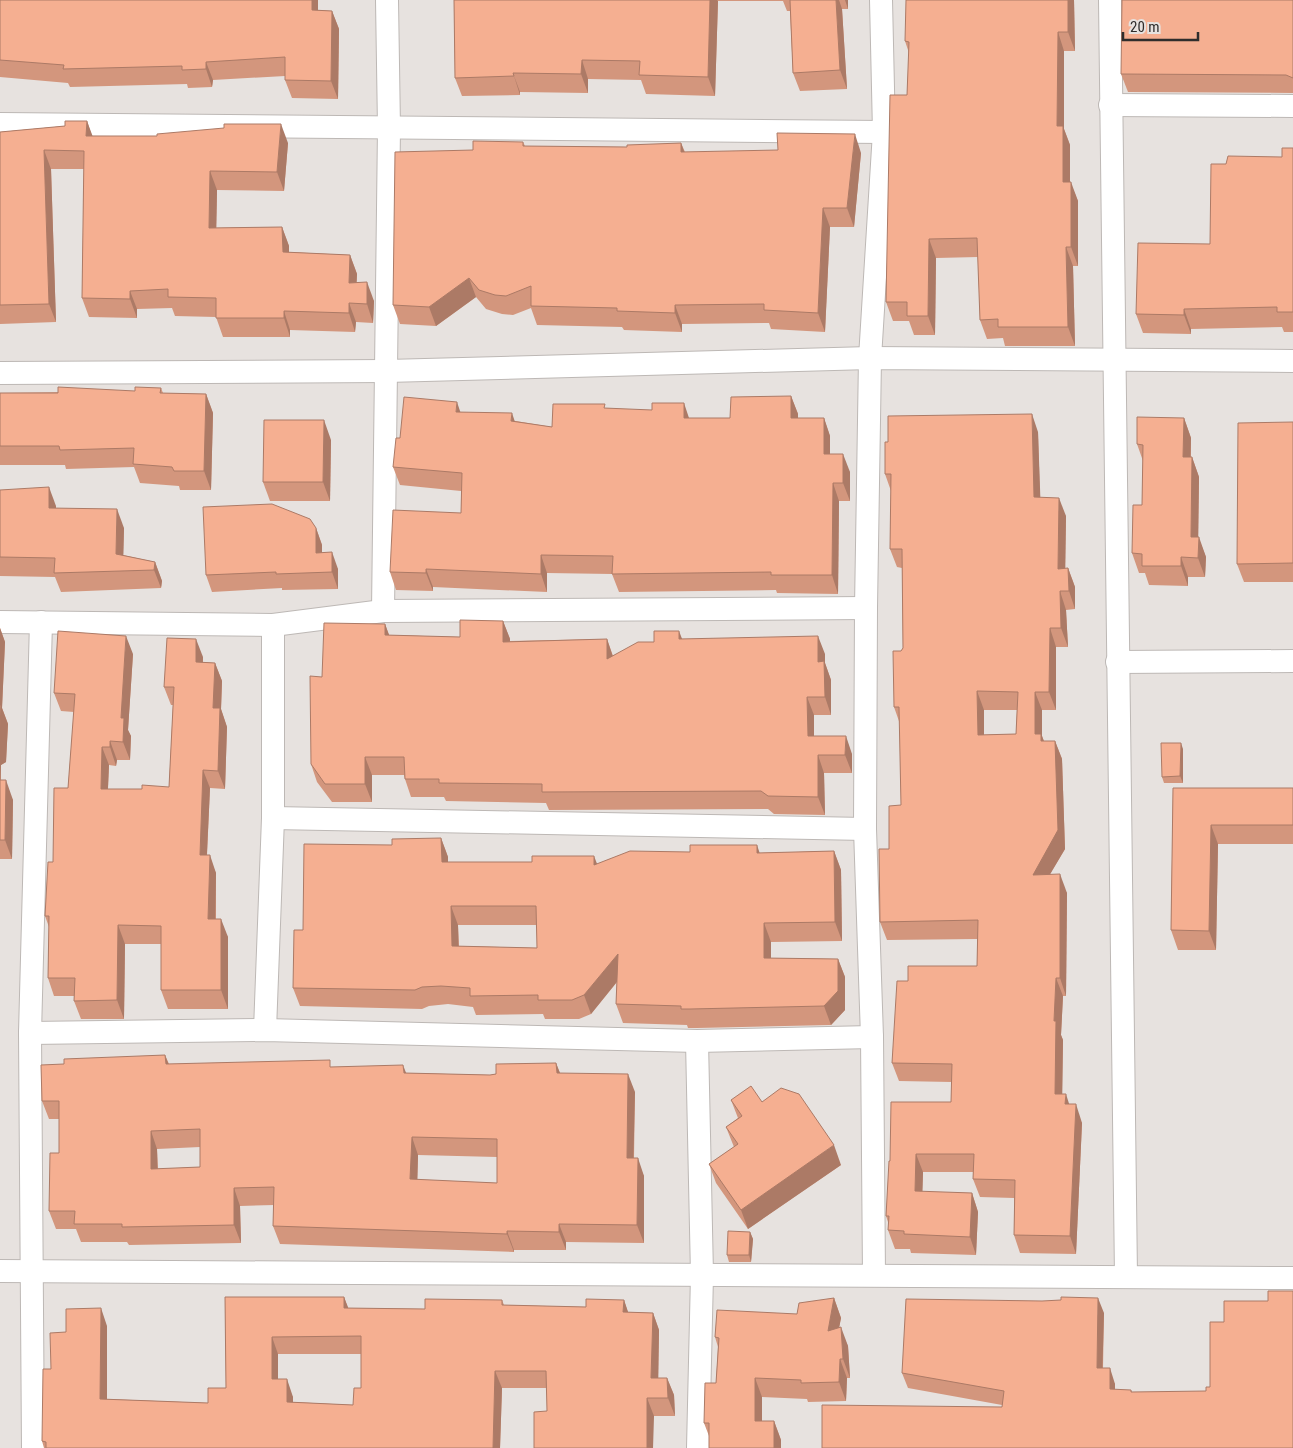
<svg xmlns="http://www.w3.org/2000/svg" width="1293" height="1448" font-family="'Roboto Condensed',sans-serif">
<style>
.lines{fill:none;stroke-linecap:round;stroke-linejoin:round}
.street-casing{stroke:#bdb8b5;stroke-width:24}
.street{stroke:#fff;stroke-width:22}
.wall{fill:#d3967d;fill-rule:evenodd}
.shaded-wall{fill:#ac7a66}
.building{fill:#f5af91;stroke:#ac7a66;fill-rule:evenodd}
</style>
<rect width="100%" height="100%" fill="#e7e2df"/>
<g class="lines">
<g class="street-casing">
<g id="street">
<polyline points="1110,0 1126,1277"/>
<polyline points="1110,105 1293,106"/>
<polyline points="0,124 884,132"/>
<polyline points="0,373 387,371 870,358 1293,361"/>
<polyline points="383,611 389,128 387,0"/>
<polyline points="0,622 273,625 383,611 866,608"/>
<polyline points="1117,662 1293,661"/>
<polyline points="273,818 865,829"/>
<polyline points="265,1030 273,818 273,625"/>
<polyline points="30,1033 265,1030 697,1041 872,1037"/>
<polyline points="697,1041 702,1275 698,1448"/>
<polyline points="0,1271 1293,1278"/>
<polyline points="874,1275 872,1037 865,829 866,608 870,358 884,132 881,0"/>
<polyline points="33,1448 30,1033 41,622"/>
</g>
</g>
<use href="#street" class="street"/>
</g>
<g class="wall">
<polygon points="0,0 318,0 318,10 332,11 339,29 338,99 292,98 285,80 285,76 213,80 212,87 188,88 187,84 70,87 68,83 0,77"/>
<polygon points="454,0 848,0 848,9 842,9 847,89 800,91 793,73 790,11 787,11 783,1 718,1 715,96 646,94 641,80 588,79 588,93 520,92 520,95 462,96 455,78"/>
<polygon points="1074,0 1075,51 1064,51 1064,129 1070,145 1070,182 1078,201 1078,266 1073,266 1075,346 1005,346 1003,338 987,339 980,320 978,257 936,258 935,335 914,335 909,321 893,321 886,302 907,95 909,53 905,41"/>
<polygon points="1293,0 1293,93 1128,92 1121,74"/>
<polygon points="87,121 92,136 288,143 284,191 217,190 216,228 282,227 289,246 289,252 350,255 357,274 356,283 374,301 373,323 356,322 355,332 290,330 290,337 223,337 216,317 175,316 172,308 137,309 137,318 89,317 82,298 84,169 51,169 56,322 0,324 0,132 65,126"/>
<polygon points="523,142 525,146 627,147 681,143 685,152 861,153 854,227 830,227 825,332 771,329 769,323 682,324 682,332 624,330 622,327 537,325 531,308 513,315 502,314 486,309 476,297 436,326 400,324 393,305 473,150"/>
<polygon points="1293,148 1293,332 1284,332 1282,327 1191,329 1191,334 1143,333 1136,314 1210,244 1226,164 1282,157"/>
<polygon points="161,388 163,393 206,394 213,413 211,490 180,490 179,486 140,483 134,467 66,469 65,465 0,465 0,393 135,391"/>
<polygon points="791,396 798,414 798,418 824,418 830,436 830,454 850,472 850,501 839,501 838,594 777,593 776,590 619,592 612,574 547,573 547,592 433,587 433,591 396,590 390,572 461,513 461,491 400,485 393,467 400,438 461,412 552,427 606,408 689,418 730,418"/>
<polygon points="1184,418 1191,438 1191,457 1192,457 1199,477 1198,537 1206,557 1205,577 1188,577 1188,586 1149,585 1145,573 1139,573 1132,553 1142,505 1143,461 1137,444"/>
<polygon points="1293,422 1293,582 1244,582 1237,564"/>
<path d="M1038 432 1040 498 1066 516 1065 569 1068 568 1075 587V609L1066 610 1068 647H1056V710H1042V736L1044 741H1055L1062 759 1065 849 1050 874 1067 893 1066 996H1063L1061 1035 1063 1040 1062 1094 1082 1123 1076 1254 1020 1253 1014 1235V1198L980 1197 973 1179V1172H923L922 1192 972 1193 978 1212 976 1255 911 1253 910 1249H895L888 1230 889 1225 886 1216 890 1161 951 1102 952 1082 899 1081 892 1063 908 981 977 966V939L887 940 880 922 889 849 901 805 900 724 894 707 901 651 903 648 902 568 897 567 890 549 891 491 885 474ZM984 710H1017L1016 734 984 735Z"/>
<polygon points="331,440 330,501 270,501 263,482"/>
<polygon points="0,490 56,506 56,508 124,528 123,555 155,562 162,581 161,588 61,592 55,577 0,576"/>
<polygon points="316,528 322,545 322,553 338,569 338,589 282,590 282,588 212,592 206,575"/>
<polygon points="503,621 510,639 510,641 607,639 613,656 654,642 682,639 825,654 825,663 831,680 831,715 814,715 814,736 852,754 852,773 824,773 825,815 774,814 768,809 549,810 546,803 446,801 444,797 411,797 405,779 404,775 372,775 372,802 332,802 317,782 311,764 385,624 389,635 460,637"/>
<polygon points="0,628 5,642 2,708 8,724 6,762 1,765 1,780 13,800 12,859 0,859"/>
<polygon points="133,654 128,730 131,736 130,760 117,760 116,766 109,765 108,789 142,789 169,787 173,705 171,705 164,687 203,657 203,662 215,663 222,681 221,709 227,727 225,789 210,788 207,855 216,873 216,919 228,937 228,1009 168,1009 161,990 161,944 125,944 124,1019 81,1019 74,1001 74,996 54,996 48,978 49,927 45,916 53,862 68,788 74,712 61,711 54,693"/>
<polygon points="1183,749 1183,783 1164,783 1162,777"/>
<polygon points="1173,788 1293,788 1293,844 1218,844 1216,950 1178,950 1171,930"/>
<path d="M441 838 448 857V862L597 864 760 853 834 851 841 870 842 941 771 942V958L838 959 845 977V1010L831 1025 697 1028H688L687 1025 623 1023 616 1004 617 982 591 1014 579 1019H545L543 1014 476 1015 473 1007 448 1004 429 1006 422 1009 300 1006 293 988 303 930 392 845ZM458 925H537V948L459 946Z"/>
<path d="M165 1055 169 1064 332 1067 407 1073 490 1075 556 1063 560 1073 635 1092 634 1158 644 1176V1243L566 1242V1250H514V1252L280 1244 273 1226 274 1205 240 1206 241 1243 129 1245 127 1242H81L76 1229H56L49 1211 59 1153V1119H49L42 1101 64 1064ZM200 1147V1167L158 1169 157 1149ZM418 1155 497 1157V1183L417 1180Z"/>
<polygon points="731,1100 762,1102 841,1165 748,1229 716,1183 709,1164 734,1147 726,1127 738,1118"/>
<polygon points="750,1232 753,1239 751,1262 729,1262 727,1255"/>
<path d="M225 1297H344L348 1308 425 1309 502 1300 504 1305 586 1307 624 1300 628 1312 653 1313 659 1330 658 1378H667L674 1395 675 1416H654L547 1411V1388H502L500 1448H44L42 1441 51 1369 66 1332 107 1326V1399L208 1403 226 1388ZM278 1354H361V1388L353 1405 293 1402V1397L278 1379Z"/>
<polygon points="834,1298 841,1318 839,1327 848,1346 850,1378 847,1378 846,1401 808,1402 807,1399 762,1397 762,1421 774,1421 781,1440 709,1436 704,1423 716,1383 718,1347 715,1337 797,1314"/>
<polygon points="1104,1313 1103,1368 1115,1384 1115,1390 1131,1390 1132,1392 1293,1448 1002,1405 908,1388 902,1373"/>
</g>
<g class="shaded-wall">
<polygon points="312,0 318,0 318,28 312,10"/>
<polygon points="710,0 717,0 718,1 715,96 708,77"/>
<polygon points="836,0 839,0 842,9 847,89 840,70"/>
<polygon points="845,0 848,0 848,9"/>
<polygon points="1068,0 1074,0 1075,51 1068,32"/>
<polygon points="332,11 339,29 338,99 331,81"/>
<polygon points="1058,32 1064,51 1064,129 1070,145 1070,201 1063,182 1057,126"/>
<polygon points="582,60 588,79 588,93 581,74"/>
<polygon points="206,62 213,80 212,87 206,69"/>
<polygon points="513,73 520,92 520,95 514,76"/>
<polygon points="87,121 94,140 86,136"/>
<polygon points="281,124 288,143 284,191 277,172"/>
<polygon points="855,134 861,153 854,227 847,208"/>
<polygon points="681,143 688,162 681,152"/>
<polygon points="44,150 51,169 56,322 49,304"/>
<polygon points="210,171 217,190 216,247 209,228"/>
<polygon points="1071,182 1078,201 1078,266 1071,247"/>
<polygon points="823,208 830,227 825,332 818,313"/>
<polygon points="282,227 289,246 289,270 283,252"/>
<polygon points="929,239 936,258 935,335 928,316"/>
<polygon points="1066,247 1073,266 1075,346 1068,327"/>
<polygon points="350,255 357,274 356,302 349,283"/>
<polygon points="469,278 476,297 436,326 429,307"/>
<polygon points="367,282 374,301 373,323 367,304"/>
<polygon points="130,291 137,309 137,318 130,299"/>
<polygon points="349,303 356,322 355,332 349,313"/>
<polygon points="675,305 682,324 682,332 675,313"/>
<polygon points="1184,309 1191,329 1191,334 1184,315"/>
<polygon points="284,311 290,330 290,337 284,318"/>
<polygon points="206,394 213,413 211,490 204,471"/>
<polygon points="791,396 798,414 798,436 791,418"/>
<polygon points="457,402 463,420 456,412"/>
<polygon points="684,403 690,421 684,418"/>
<polygon points="512,413 518,431 511,421"/>
<polygon points="1032,414 1038,432 1041,516 1034,497"/>
<polygon points="824,418 830,436 830,472 824,454"/>
<polygon points="1184,418 1191,438 1190,477 1183,457"/>
<polygon points="324,420 331,440 330,501 323,482"/>
<polygon points="843,454 850,472 850,501 843,483"/>
<polygon points="1192,457 1199,477 1198,556 1191,537"/>
<polygon points="833,483 839,501 838,594 832,575"/>
<polygon points="49,487 56,506 56,527 49,508"/>
<polygon points="1059,498 1066,516 1065,587 1058,569"/>
<polygon points="117,509 124,528 123,571 116,554"/>
<polygon points="316,528 322,545 322,569 316,553"/>
<polygon points="1199,537 1206,557 1205,577 1198,558"/>
<polygon points="332,552 338,569 338,589 332,572"/>
<polygon points="541,555 547,573 547,592 541,574"/>
<polygon points="1181,557 1188,577 1188,586 1181,566"/>
<polygon points="155,562 162,581 161,588 154,570"/>
<polygon points="1068,568 1075,587 1075,609 1069,591"/>
<polygon points="426,569 433,587 433,591 426,573"/>
<polygon points="1060,591 1066,610 1068,647 1061,628"/>
<polygon points="503,621 510,639 510,660 503,642"/>
<polygon points="385,624 392,643 385,635"/>
<polygon points="0,628 5,642 2,708 8,724 6,762 1,765 0,798"/>
<polygon points="1050,628 1056,647 1056,710 1049,692"/>
<polygon points="679,631 686,649 679,639"/>
<polygon points="126,636 133,654 128,730 131,736 130,760 123,742 121,718"/>
<polygon points="818,636 825,654 825,663 831,680 831,715 825,697 818,662"/>
<polygon points="196,639 203,657 202,680 196,662"/>
<polygon points="607,639 613,657 607,659"/>
<polygon points="215,663 222,681 221,709 227,727 225,789 218,771 213,708"/>
<polygon points="977,691 984,710 984,753 978,735"/>
<polygon points="1035,692 1042,710 1042,736 1048,753 1035,734"/>
<polygon points="807,697 814,715 814,754 808,736"/>
<polygon points="846,736 852,754 852,773 845,755"/>
<polygon points="110,741 117,760 116,766 110,747"/>
<polygon points="1055,741 1062,759 1065,849 1039,893 1033,875"/>
<polygon points="1181,743 1183,749 1183,783 1180,776"/>
<polygon points="102,747 109,765 107,807 101,789"/>
<polygon points="818,755 824,773 825,815 818,797"/>
<polygon points="365,757 372,775 372,802 365,784"/>
<polygon points="203,770 210,788 206,873 200,855"/>
<polygon points="6,780 13,800 12,859 5,840"/>
<polygon points="1211,825 1218,844 1216,950 1209,931"/>
<polygon points="441,838 448,857 448,881 442,862"/>
<polygon points="757,845 763,863 757,853"/>
<polygon points="834,851 841,870 842,941 835,922"/>
<polygon points="210,855 216,873 215,937 208,919"/>
<polygon points="594,856 601,874 594,865"/>
<polygon points="1060,874 1067,893 1066,996 1060,978"/>
<polygon points="451,906 458,925 459,964 452,946"/>
<polygon points="221,919 228,937 228,1009 221,990"/>
<polygon points="764,923 771,942 771,977 764,958"/>
<polygon points="118,925 125,944 124,1019 117,1000"/>
<polygon points="618,954 624,973 591,1014 584,995"/>
<polygon points="838,959 845,977 845,1010 831,1025 824,1006"/>
<polygon points="1056,978 1063,996 1061,1035 1063,1040 1062,1112 1055,1094 1054,1021"/>
<polygon points="165,1055 172,1073 166,1064"/>
<polygon points="556,1063 563,1081 557,1073"/>
<polygon points="403,1065 410,1083 404,1073"/>
<polygon points="628,1074 635,1092 633,1176 627,1158"/>
<polygon points="1066,1094 1072,1113 1065,1104"/>
<polygon points="1076,1104 1082,1123 1076,1254 1070,1236"/>
<polygon points="151,1131 157,1149 158,1187 151,1169"/>
<polygon points="412,1137 418,1155 417,1198 410,1179"/>
<polygon points="834,1145 841,1165 748,1229 741,1210"/>
<polygon points="916,1154 923,1172 922,1210 915,1191"/>
<polygon points="638,1158 644,1176 644,1243 637,1225"/>
<polygon points="234,1188 240,1206 241,1243 234,1225"/>
<polygon points="972,1193 978,1212 976,1255 970,1237"/>
<polygon points="559,1224 566,1242 566,1250 559,1232"/>
<polygon points="507,1231 514,1250 514,1252 507,1234"/>
<polygon points="750,1232 753,1239 751,1262 749,1255"/>
<polygon points="344,1297 351,1315 344,1308"/>
<polygon points="834,1298 841,1318 835,1350 828,1331"/>
<polygon points="1098,1298 1104,1313 1102,1383 1097,1368"/>
<polygon points="624,1300 630,1318 623,1312"/>
<polygon points="101,1308 107,1326 107,1417 100,1399"/>
<polygon points="653,1313 659,1330 658,1396 651,1378"/>
<polygon points="841,1327 848,1346 850,1378 843,1359"/>
<polygon points="272,1337 278,1354 278,1397 272,1379"/>
<polygon points="840,1359 847,1378 846,1401 839,1382"/>
<polygon points="1110,1368 1115,1384 1115,1405 1110,1389"/>
<polygon points="495,1371 502,1388 500,1448 493,1448"/>
<polygon points="667,1378 674,1395 675,1416 668,1398"/>
<polygon points="755,1378 762,1397 762,1440 755,1421"/>
<polygon points="287,1379 293,1397 293,1420 287,1402"/>
<polygon points="647,1398 654,1416 653,1448 647,1448"/>
<polygon points="774,1421 781,1440 781,1448 774,1448"/>
</g>
<g class="building">
<polygon points="0,0 312,0 312,10 332,11 331,81 285,80 285,57 206,62 206,69 182,70 182,66 63,69 64,65 0,60"/>
<polygon points="454,0 710,0 708,77 639,75 640,61 582,60 581,74 513,73 514,76 455,78"/>
<polygon points="790,0 836,0 840,70 793,73"/>
<polygon points="906,0 1068,0 1068,32 1058,32 1057,126 1063,126 1063,182 1071,182 1071,247 1066,247 1068,327 998,327 998,319 980,320 977,238 929,239 928,316 907,316 907,302 886,302 890,95 907,95 909,42 905,41"/>
<polygon points="1122,0 1293,0 1293,78 1286,75 1121,74"/>
<polygon points="65,121 87,121 86,136 157,136 157,134 224,128 224,124 281,124 277,172 210,171 209,228 282,227 283,252 350,255 349,283 367,282 367,304 349,303 349,313 284,311 284,318 216,318 216,298 168,297 168,289 130,291 130,299 82,298 84,151 44,150 49,304 0,305 0,132 65,126"/>
<polygon points="777,133 855,134 847,208 823,208 818,313 764,310 764,304 675,305 675,313 617,311 617,308 531,306 531,286 506,296 495,295 479,290 469,278 429,307 393,305 395,152 473,150 473,141 523,142 523,146 627,147 627,145 681,143 681,152 778,150"/>
<polygon points="1282,148 1293,148 1293,312 1277,312 1277,307 1184,309 1184,315 1136,314 1138,243 1210,244 1211,164 1226,164 1228,156 1282,157"/>
<polygon points="58,387 135,391 135,387 161,388 160,393 206,394 204,471 174,471 172,467 133,464 134,448 60,450 59,446 0,446 0,393 58,393"/>
<polygon points="791,396 791,418 824,418 824,454 843,454 843,483 833,483 832,575 771,575 771,572 612,574 613,556 541,555 541,574 426,569 426,573 390,572 393,510 461,513 462,473 393,467 396,438 400,438 404,397 457,402 456,412 512,413 511,421 552,427 553,404 605,404 604,408 652,410 652,403 684,403 684,418 730,418 731,397"/>
<path d="M1032 414 1034 497 1059 498 1058 569 1068 568 1069 591H1060L1061 628H1050L1049 692H1035V734H1041V741H1055L1058 830 1033 875 1060 874V978H1056L1054 1021H1056L1055 1094H1066L1065 1104H1076L1070 1236 1014 1235 1015 1180 973 1179 974 1154H916L915 1191 972 1193 970 1237 904 1234V1231L888 1230 889 1216H886L889 1161H890L891 1102H951L952 1064 892 1063 897 981H908V966H977L978 920 880 922 879 849H889V806L901 805 899 707H894L893 651H901L903 648 902 549H890L891 474H885V442H888V416ZM977 691 1018 692 1016 734 978 735Z"/>
<polygon points="1137,417 1184,418 1183,457 1192,457 1191,537 1199,537 1198,558 1181,557 1181,566 1142,566 1142,554 1132,553 1133,505 1142,505 1143,445 1137,444"/>
<polygon points="264,420 324,420 323,482 263,482"/>
<polygon points="1293,422 1293,563 1237,564 1238,423"/>
<polygon points="49,487 49,508 117,509 116,554 155,562 154,570 54,573 55,558 0,557 0,490"/>
<polygon points="272,504 310,519 316,528 316,553 332,552 332,572 276,574 276,572 206,575 203,507"/>
<polygon points="460,620 503,621 503,642 607,639 607,659 638,642 654,642 654,631 679,631 679,639 818,636 818,662 824,661 825,697 807,697 808,736 846,736 845,755 818,755 818,797 768,796 761,791 542,792 542,784 439,783 439,779 405,779 404,757 365,757 365,784 325,784 311,764 310,676 322,677 324,623 385,624 385,635 460,637"/>
<polygon points="58,631 126,636 121,718 124,718 123,742 110,741 110,747 102,747 101,789 142,789 142,785 169,787 174,687 164,687 167,638 196,639 196,662 215,663 213,708 220,708 218,771 203,770 200,855 210,855 208,919 221,919 221,990 161,990 161,926 118,925 117,1000 74,1001 75,978 48,978 49,916 45,916 48,862 53,862 54,788 68,788 75,694 54,693"/>
<polygon points="0,705 1,705 0,728"/>
<polygon points="1161,743 1181,743 1180,776 1162,777"/>
<polygon points="0,780 6,780 5,840 0,840"/>
<polygon points="1173,788 1293,788 1293,825 1211,825 1209,931 1171,930"/>
<path d="M441 838 442 862H532V856H594V865L630 851 690 852V845H757V853L834 851 835 922 764 923V958L838 959V991L824 1006 690 1009H681V1006L616 1004 618 954 584 995 572 1000H538V995L470 996V988L441 986 422 987 415 990 293 988 294 930H303L304 844 392 845V839ZM451 906H536L537 948 452 946Z"/>
<path d="M165 1055 166 1064 330 1060V1067L403 1065 404 1073 490 1075 496 1074V1064L556 1063 557 1073 628 1074 627 1158H638L637 1225 559 1224V1232L507 1231V1234L273 1226 274 1187 234 1188V1225L122 1227V1224H74L75 1211H49L50 1153H59V1101H42L41 1065 64 1064V1059ZM200 1129V1167L151 1169V1131ZM412 1137 497 1139V1183L410 1179Z"/>
<polygon points="751,1086 762,1102 781,1088 799,1094 834,1145 741,1210 709,1164 738,1144 726,1127 742,1116 731,1100"/>
<polygon points="728,1231 750,1232 749,1255 727,1255"/>
<polygon points="1268,1291 1293,1291 1293,1448 822,1448 822,1405 1002,1407 1004,1391 902,1373 906,1299 1042,1301 1061,1300 1061,1297 1098,1298 1097,1368 1110,1368 1110,1389 1131,1390 1131,1392 1206,1391 1206,1387 1210,1387 1210,1322 1224,1322 1224,1301 1268,1301"/>
<path d="M225 1297H344V1308L425 1309V1299L502 1300V1305L586 1307V1299L624 1300 623 1312 653 1313 651 1378H667L668 1398H647V1448H534V1412L547 1411 546 1371H495L493 1448H46V1442L42 1441 43 1369H51L50 1333 66 1332V1309L101 1308 100 1399 208 1403V1388H226ZM361 1336V1388H354L353 1405 287 1402V1379H272V1337Z"/>
<polygon points="834,1298 828,1331 841,1327 843,1359 840,1359 839,1382 801,1383 801,1380 755,1378 755,1421 774,1421 774,1448 709,1448 709,1423 704,1423 705,1383 716,1383 719,1338 715,1337 717,1310 797,1314 799,1303"/>
</g>
<path d="M1123 32v8h75v-8" fill="none" stroke="#2f2d2c" stroke-width="2.5"/>
<text x="1130" y="32" font-size="15" fill="#2f2d2c" stroke="#e7e2df" stroke-width="4" paint-order="stroke">20 m</text>
</svg>
